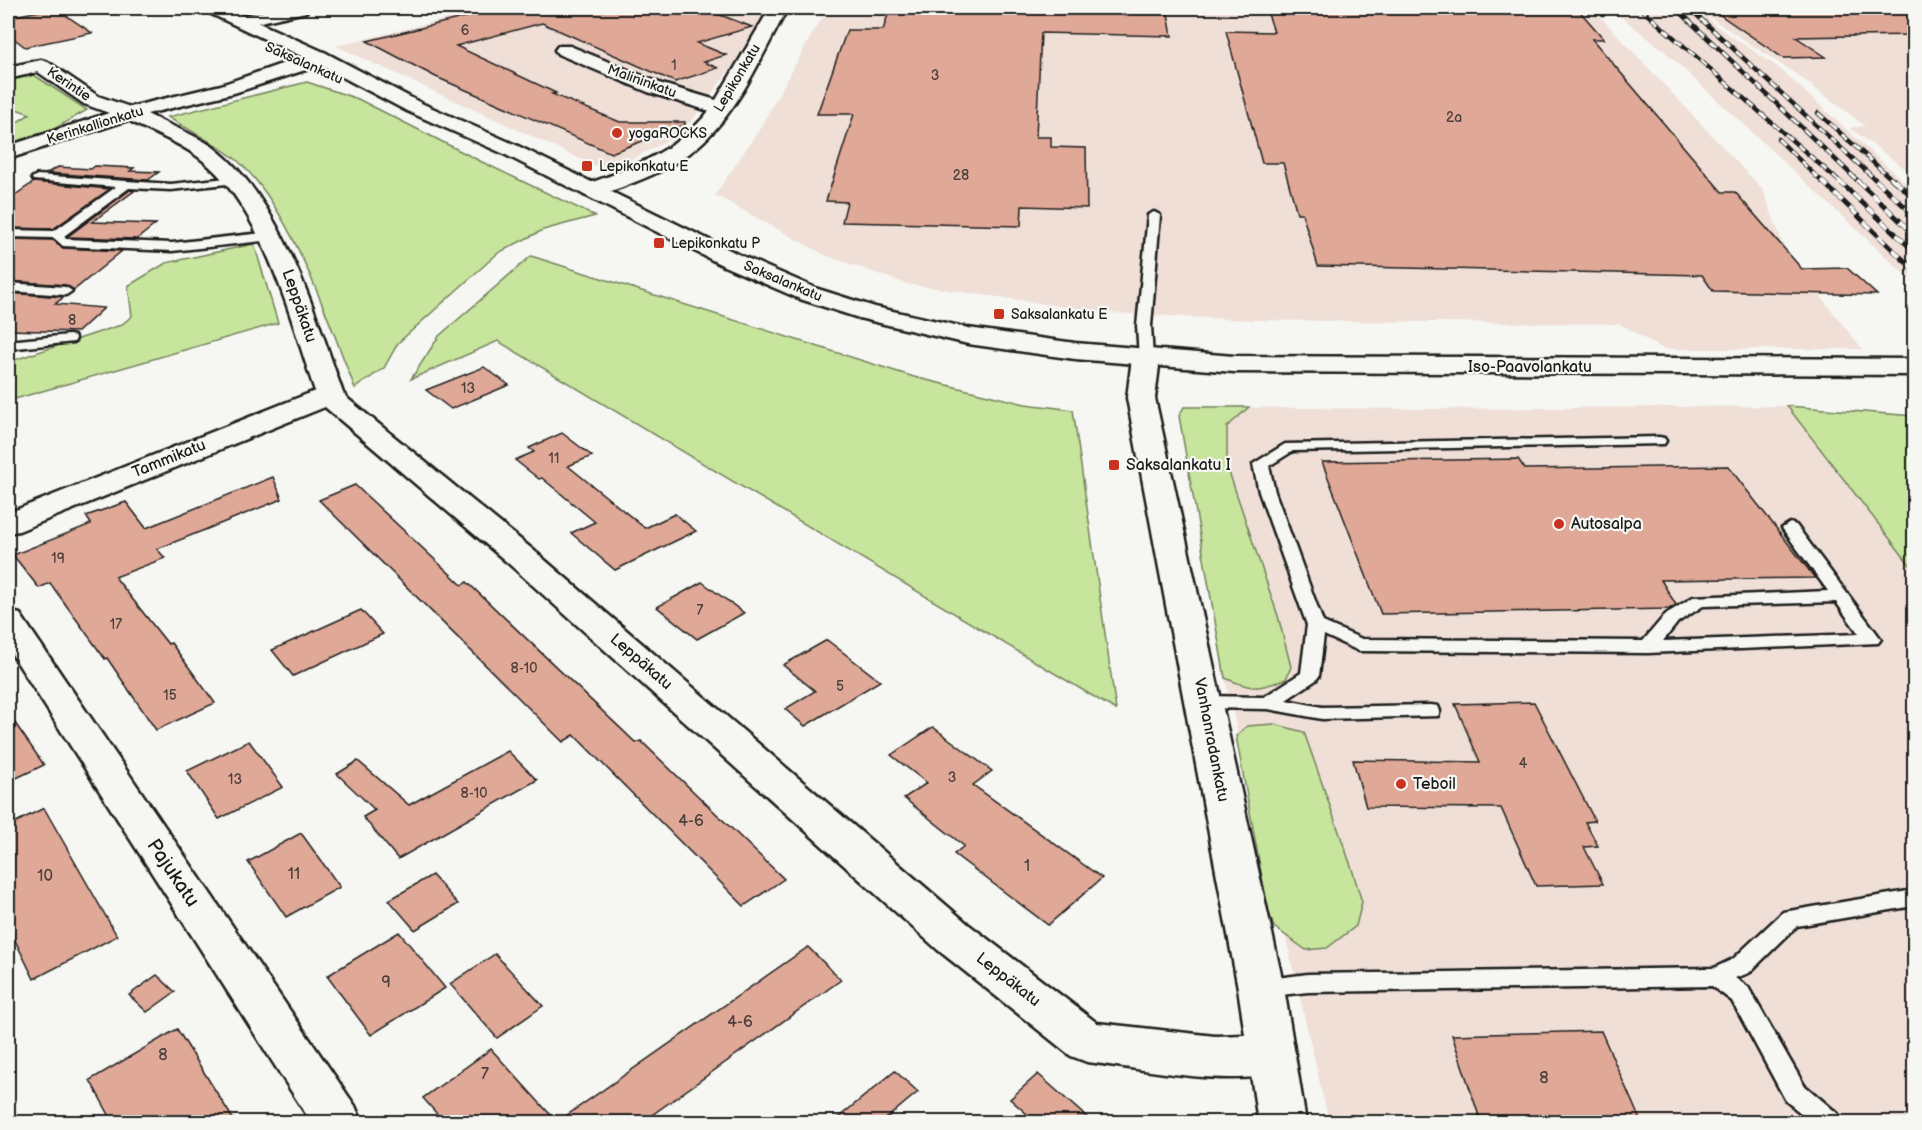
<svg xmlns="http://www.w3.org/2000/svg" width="1922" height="1130" font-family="'Balsamiq Sans',sans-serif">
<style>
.built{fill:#efdfd7}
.green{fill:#c7e59c;stroke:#72805c;stroke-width:1.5}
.building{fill:#dfa897;stroke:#1c1c1c;stroke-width:1.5}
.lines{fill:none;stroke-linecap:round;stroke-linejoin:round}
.service-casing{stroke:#1c1c1c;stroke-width:5}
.minor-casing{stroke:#1c1c1c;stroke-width:5}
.tertiary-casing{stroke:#1c1c1c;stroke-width:5}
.secondary-casing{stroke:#1c1c1c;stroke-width:5}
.service{fill:#f6f6f2;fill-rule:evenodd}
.minor{fill:#f6f6f2;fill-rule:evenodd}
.tertiary{fill:#f6f6f2;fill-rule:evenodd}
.secondary{fill:#f6f6f2;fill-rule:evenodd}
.rail-far1-casing{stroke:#1c1c1c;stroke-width:4.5}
.rail-casing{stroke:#1c1c1c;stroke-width:5}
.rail-far1{stroke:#f6f6f2;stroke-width:3;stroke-dasharray:8;stroke-linecap:butt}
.rail{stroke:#f6f6f2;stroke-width:4;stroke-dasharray:10;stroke-linecap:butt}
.poi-dot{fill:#c8321e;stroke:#f6f6f2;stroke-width:2}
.labels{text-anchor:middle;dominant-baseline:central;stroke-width:4.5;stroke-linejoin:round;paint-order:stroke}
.number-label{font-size:14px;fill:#4d3f3b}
.far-street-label{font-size:14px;fill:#1c1c1c;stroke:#f6f6f2}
.far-poi-label{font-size:14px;fill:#1c1c1c;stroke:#f6f6f2;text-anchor:start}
.street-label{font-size:16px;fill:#1c1c1c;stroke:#f6f6f2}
.poi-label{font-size:16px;fill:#1c1c1c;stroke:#f6f6f2;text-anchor:start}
.near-number-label{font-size:16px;fill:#4d3f3b}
.near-street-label{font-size:20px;fill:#1c1c1c;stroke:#f6f6f2}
</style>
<rect width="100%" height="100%" fill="#f6f6f2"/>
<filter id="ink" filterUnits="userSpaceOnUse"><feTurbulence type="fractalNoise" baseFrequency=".0167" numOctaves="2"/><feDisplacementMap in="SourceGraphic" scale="12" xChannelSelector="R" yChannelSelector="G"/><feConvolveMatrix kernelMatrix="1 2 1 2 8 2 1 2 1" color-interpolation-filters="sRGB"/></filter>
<g filter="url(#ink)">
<g class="built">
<polygon points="492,8 775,8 693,119 677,135 609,172 336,46"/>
<polygon points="830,8 1592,8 1763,190 1785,251 1862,349 1663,349 1620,324 1251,320 1109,313 907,284 827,256 715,195 759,130 815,29"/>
<polygon points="1610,8 1914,8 1914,175 1850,128 1865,126 1799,76 1703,13 1716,26 1779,68 1914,191 1914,283 1662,49"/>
<polygon points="1787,406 1914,570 1914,1122 1329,1122 1225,678 1179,416 1184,407 1436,409"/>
</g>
<g class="green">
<polygon points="34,75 87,110 49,132 8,146 8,128 30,114 8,106 8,80"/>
<path d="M307 82 358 99 482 162 595 216 543 230 498 253 398 343 384 368 355 388C328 320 292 210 238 161 219 145 190 131 168 117Z"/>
<polygon points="254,244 278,323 8,401 8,362 121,325 132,316 128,286 166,263"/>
<polygon points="531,256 914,377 1025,404 1073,410 1116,710 498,341 411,379 439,336"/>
<polygon points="1787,406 1914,416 1914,570"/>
<path d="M1184 407H1249L1227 427V466L1278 616 1291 667 1286 679C1257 690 1253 690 1225 678L1179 416Z"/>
<polygon points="1274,724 1304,732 1352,869 1362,902 1356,926 1327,948 1306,950 1274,927 1268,910 1236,736 1247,726"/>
</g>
<g class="building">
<polygon points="55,8 92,33 25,47 8,34 8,17"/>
<polygon points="503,8 702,8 752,27 697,43 726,55 704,62 718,68 675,82 542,23 456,46 556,93 552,94 620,122 685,122 685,125 611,153 436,77 367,41"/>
<polygon points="890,8 1167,8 1172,36 1041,33 1036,137 1051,137 1051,147 1086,148 1087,208 1022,206 1021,226 842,222 847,202 826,201 854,114 817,114 847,30 883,30"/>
<polygon points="1266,8 1577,8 1604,39 1592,39 1722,192 1735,192 1802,269 1847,268 1877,295 1713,291 1702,275 1318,266 1302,213 1297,213 1283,163 1262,163 1226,31 1274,32"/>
<polygon points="1710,8 1914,8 1914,35 1796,37 1826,57 1783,58"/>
<polygon points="95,166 134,168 130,171 159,172 148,180 47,173 58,167 91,169"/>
<polygon points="34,182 110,189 53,229 8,228 8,200"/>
<polygon points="130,190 134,191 92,222 156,224 137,239 67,237"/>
<polygon points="8,239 53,240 63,248 122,251 74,290 66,285 8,281"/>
<polygon points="8,293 64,297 55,304 104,308 78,332 8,330"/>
<polygon points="484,367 509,385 451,409 426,390"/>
<polygon points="562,433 592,456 568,466 645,528 675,514 696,531 615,570 571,533 595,522 542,478 539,479 515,460 534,452 529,448"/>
<polygon points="1518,459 1525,469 1728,466 1815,578 1661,580 1676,605 1669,609 1381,614 1322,462"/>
<polygon points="273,477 282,499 157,549 165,558 115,577 168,644 171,643 215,703 156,730 107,658 105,659 50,583 39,588 13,555 91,524 86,516 126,502 146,528"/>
<polygon points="355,485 462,585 467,582 636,743 641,741 784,879 744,906 574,735 563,742 319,500"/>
<polygon points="702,582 744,613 697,639 657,607"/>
<polygon points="361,610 383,634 293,676 272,650"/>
<polygon points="827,640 880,681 805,726 785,709 815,691 783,665"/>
<polygon points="1534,702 1595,821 1585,822 1598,846 1584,847 1603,884 1536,886 1501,808 1366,807 1353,760 1480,762 1455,704"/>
<polygon points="8,713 44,765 8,782"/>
<polygon points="933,727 992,771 973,785 1102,878 1048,925 954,854 964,846 904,798 927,783 891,755"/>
<polygon points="249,741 283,787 219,819 187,771"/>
<polygon points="508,751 537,780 398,859 363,817 375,810 337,774 358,761 409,805"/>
<polygon points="44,808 117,936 34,979 8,926 8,826"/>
<polygon points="301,833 340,887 286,917 248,862"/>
<polygon points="432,875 458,904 415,930 389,900"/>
<polygon points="399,932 445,988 371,1035 327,976"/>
<polygon points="808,947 841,980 642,1122 444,1122 423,1098 491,1049 557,1122"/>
<polygon points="495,954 543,1006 497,1038 450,984"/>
<polygon points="157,975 175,992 147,1012 129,995"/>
<polygon points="177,1029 235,1122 113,1122 90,1080"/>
<polygon points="1601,1031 1641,1122 1546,1122 1545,1121 1481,1122 1452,1035"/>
<polygon points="895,1071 918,1092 882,1122 833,1122"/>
<polygon points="1038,1074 1092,1122 1036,1122 1010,1099"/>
</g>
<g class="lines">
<g class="service-casing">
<g id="service">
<polygon points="37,175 171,184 236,177 241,180 236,183 171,190 129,188 64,236 66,239 172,243 271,232 277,236 271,240 172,251 63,246 54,238 8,237 8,230 54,231 116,187 33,180 32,178"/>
<polygon points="1154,212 1160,215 1151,326 1153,358 1146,362 1139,358 1137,326 1148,215"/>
<polygon points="8,283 66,287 72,291 66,295 8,291"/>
<polygon points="69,335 74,336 76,339 74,342 8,349 8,341"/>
<path d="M1659 437 1664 438 1666 441 1664 444 1293 451 1269 466 1275 492 1323 622 1362 639 1643 641 1666 614 1693 597 1828 591 1782 528 1790 523 1796 525 1881 639 1878 643 1648 653 1359 651 1324 635 1319 676 1316 680 1286 700 1322 707 1431 705 1438 706 1440 711 1438 716 1322 719 1268 709 1204 708 1197 706 1195 702 1197 698 1204 696 1264 697 1301 673 1307 625 1259 492 1253 464 1285 444ZM1836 602 1859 634 1663 641 1678 622 1703 606Z"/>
<polygon points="1914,890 1914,906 1797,926 1749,973 1735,978 1748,987 1804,1085 1838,1114 1841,1122 1812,1122 1786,1101 1732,1001 1712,986 1308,992 1262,997 1254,995 1251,988 1254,981 1308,974 1714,968 1733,959 1783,912"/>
</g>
</g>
<g class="minor-casing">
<g id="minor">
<polygon points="279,8 309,8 306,12 242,26 236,25 233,21 236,17"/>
<path d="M770 8H788C763 52 742 105 705 140 677 168 637 182 600 195L592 197 584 195 581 190 584 185C631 169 677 151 709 111L648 92 558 54 555 50 558 46H570L662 84 716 100Z"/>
<path d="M319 51 326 53 328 57 321 65 234 93 147 114C168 125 194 134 213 147 282 199 315 314 343 393L348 399 532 549 968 924 1097 1023 1215 1036 1272 1034 1289 1040 1296 1055 1289 1070C1234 1089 1145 1069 1087 1062L1071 1056 938 950 508 563 325 407 19 531 8 533V513L315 391C290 318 262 203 197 156 177 141 150 132 128 120L8 159V146L109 113 84 104 38 72 8 79V67L41 60 48 62 98 96 130 107 221 85Z"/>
<polygon points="8,611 20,614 355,1106 362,1122 311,1122 8,648"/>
</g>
</g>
<g class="tertiary-casing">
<polygon id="tertiary" points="1146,350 1156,352 1160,358 1155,398 1284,988 1306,1122 1258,1122 1238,988 1127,398 1132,358 1136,352"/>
</g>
<g class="secondary-casing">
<polygon id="secondary" points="204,8 226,8 326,53 421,103 516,145 742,256 818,289 875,307 968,328 1075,343 1234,356 1914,359 1914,375 1234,372 1075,359 968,344 859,318 800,299 724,266 502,153 407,111 312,61 207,12"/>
</g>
<use href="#service" class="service"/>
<use href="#minor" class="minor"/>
<use href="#tertiary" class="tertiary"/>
<use href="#secondary" class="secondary"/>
<g class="rail-far1-casing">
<g id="rail-far1">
<polyline points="1597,8 1603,15"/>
<polyline points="1640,8 1840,182"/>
<polyline points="1676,8 1859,182"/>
<polyline points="1689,8 1878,182"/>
<polyline points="1818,113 1895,182"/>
<polyline points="1778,139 1822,182"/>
</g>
</g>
<g class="rail-casing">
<g id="rail">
<polyline points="1821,180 1914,270"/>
<polyline points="1838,180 1914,251"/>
<polyline points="1857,180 1914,234"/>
<polyline points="1876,180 1914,215"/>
<polyline points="1894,180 1914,198"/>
</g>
</g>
<use href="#rail-far1" class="rail-far1"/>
<use href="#rail" class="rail"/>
</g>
</g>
<g class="poi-dot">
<circle cx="617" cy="133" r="6"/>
<rect x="581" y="160" width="12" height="12" rx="3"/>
<rect x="653" y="237" width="12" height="12" rx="3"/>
<rect x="993" y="308" width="12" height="12" rx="3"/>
<rect x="1108" y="459" width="12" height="12" rx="3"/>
<circle cx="1559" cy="524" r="6"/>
<circle cx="1401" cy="784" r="6"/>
</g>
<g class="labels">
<g class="number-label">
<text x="465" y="30">6</text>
<text x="674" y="65">1</text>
<text x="935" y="75">3</text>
<text x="1454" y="117">2a</text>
<text x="961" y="175">28</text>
<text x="72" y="320">8</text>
<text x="468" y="388">13</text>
<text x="554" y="458">11</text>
<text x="58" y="558">19</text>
<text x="700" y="610">7</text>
<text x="116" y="624">17</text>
<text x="524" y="668">8-10</text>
<text x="840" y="686">5</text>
<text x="170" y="695">15</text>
<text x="1523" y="763">4</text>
<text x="952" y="777">3</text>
<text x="235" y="779">13</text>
<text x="474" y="793">8-10</text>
</g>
<g class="far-street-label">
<text transform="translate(304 63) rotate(24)">Saksalankatu</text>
<text transform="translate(737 78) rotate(-59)">Lepikonkatu</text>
<text transform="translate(642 81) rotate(20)">Malininkatu</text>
<text transform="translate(69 84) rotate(34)">Kerintie</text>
<text transform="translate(95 125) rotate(-17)">Kerinkallionkatu</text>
<text transform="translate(783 281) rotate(23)">Saksalankatu</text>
</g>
<g class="far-poi-label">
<text x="629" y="133">yogaROCKS</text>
<text x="599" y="166">Lepikonkatu E</text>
<text x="671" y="243">Lepikonkatu P</text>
<text x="1011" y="314">Saksalankatu E</text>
</g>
<g class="street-label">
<text transform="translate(299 306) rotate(71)">Leppäkatu</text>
<text x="1530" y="367">Iso-Paavolankatu</text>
<text transform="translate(169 459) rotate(-22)">Tammikatu</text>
<text transform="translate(641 662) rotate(41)">Leppäkatu</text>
<text transform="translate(1211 740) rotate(79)">Vanhanradankatu</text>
<text transform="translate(1008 980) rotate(38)">Leppäkatu</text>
</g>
<g class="poi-label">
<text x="1126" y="465">Saksalankatu I</text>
<text x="1571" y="524">Autosalpa</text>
<text x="1413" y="784">Teboil</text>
</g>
<g class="near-number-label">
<text x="691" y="821">4-6</text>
<text x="1027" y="866">1</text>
<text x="294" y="874">11</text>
<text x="45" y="876">10</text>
<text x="386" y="982">9</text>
<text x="740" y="1022">4-6</text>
<text x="163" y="1055">8</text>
<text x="485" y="1074">7</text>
<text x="1544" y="1078">8</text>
</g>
<g class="near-street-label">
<text transform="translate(173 873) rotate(56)">Pajukatu</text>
</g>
</g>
<rect width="1922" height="1130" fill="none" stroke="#f6f6f2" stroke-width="30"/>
<rect x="15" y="15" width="1892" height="1100" fill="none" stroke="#1c1c1c" stroke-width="2" filter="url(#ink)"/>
</svg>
